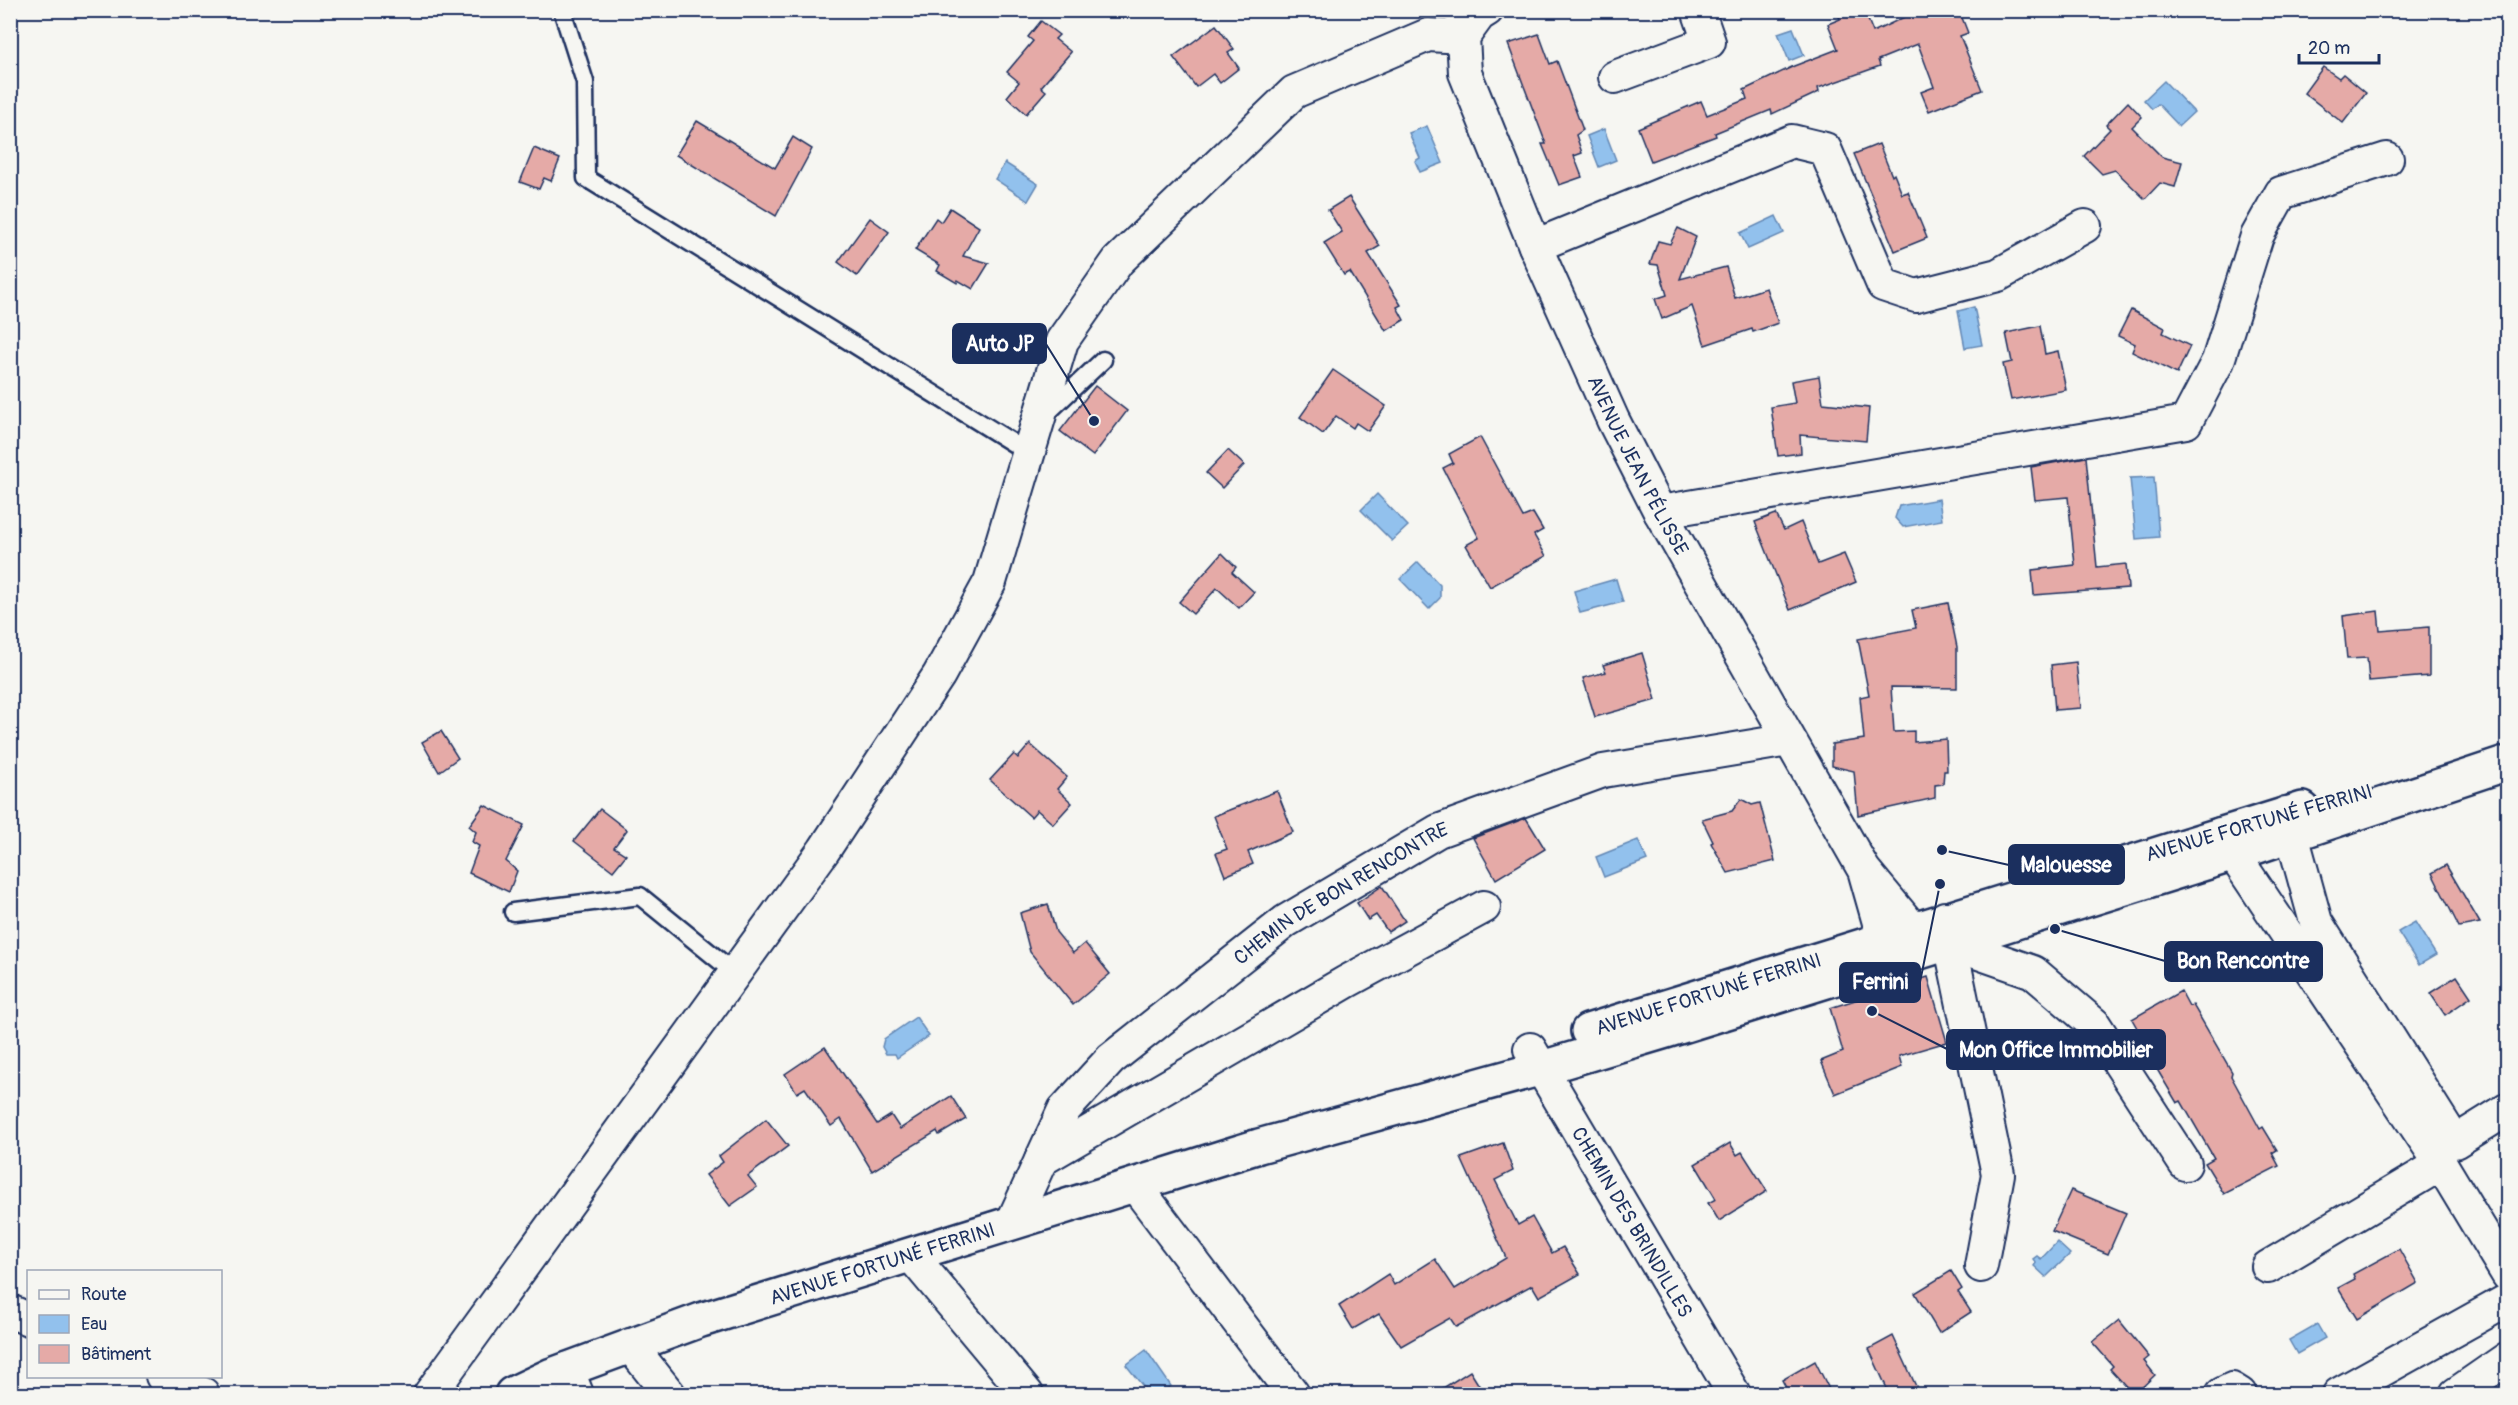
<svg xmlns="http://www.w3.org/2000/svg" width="2518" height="1405" font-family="Pangolin,sans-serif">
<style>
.water{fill:#92c1ed;stroke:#6287b4;stroke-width:1.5}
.building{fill:#e5aaa7;stroke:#1b2f5e;stroke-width:1.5}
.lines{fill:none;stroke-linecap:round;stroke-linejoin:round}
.lane-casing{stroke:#1b2f5e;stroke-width:21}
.street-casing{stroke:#1b2f5e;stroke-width:36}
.secondary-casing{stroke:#1b2f5e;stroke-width:38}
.lane{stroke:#f6f6f2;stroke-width:16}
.street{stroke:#f6f6f2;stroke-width:32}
.secondary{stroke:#f6f6f2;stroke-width:33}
.labels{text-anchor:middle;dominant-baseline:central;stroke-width:5;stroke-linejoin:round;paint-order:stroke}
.street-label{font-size:20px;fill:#1b2f5e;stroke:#f6f6f2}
.leader{fill:none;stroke:#1b2f5e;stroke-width:2}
.callout-dot{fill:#1b2f5e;stroke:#f6f6f2;stroke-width:2}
.callout{fill:#1b2f5e;stroke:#1b2f5e;stroke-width:2}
.callout-label{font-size:21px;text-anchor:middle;font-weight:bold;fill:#fff}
</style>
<rect width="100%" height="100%" fill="#f6f6f2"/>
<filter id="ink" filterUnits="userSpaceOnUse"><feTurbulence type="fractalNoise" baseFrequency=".0167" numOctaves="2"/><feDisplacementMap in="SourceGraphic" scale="12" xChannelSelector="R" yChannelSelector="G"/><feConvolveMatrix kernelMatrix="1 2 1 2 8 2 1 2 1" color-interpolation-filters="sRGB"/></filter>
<g filter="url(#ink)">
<g class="water">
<polygon points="1793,28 1804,55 1789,61 1778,33"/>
<polygon points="2164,81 2194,112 2179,126 2158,104 2152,109 2144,100"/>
<polygon points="1427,126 1443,163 1420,172 1415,161 1420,158 1409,133"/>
<polygon points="1604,129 1616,160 1599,167 1587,136"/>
<polygon points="1005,163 1038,184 1028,201 995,179"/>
<polygon points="1776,216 1784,233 1748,249 1740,233"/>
<polygon points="1974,307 1982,345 1965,348 1958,311"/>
<polygon points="2154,477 2159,537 2136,539 2130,478"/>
<polygon points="1377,494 1408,526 1392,541 1361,510"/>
<polygon points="1939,499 1942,520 1903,527 1895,518 1899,506"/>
<polygon points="1418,562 1440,585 1440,598 1429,609 1400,579"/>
<polygon points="1616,579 1623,602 1580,613 1574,591"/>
<polygon points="1638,840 1647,860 1604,877 1596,857"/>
<polygon points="2415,922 2436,955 2419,965 2398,932"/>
<polygon points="916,1017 929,1036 897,1058 895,1054 886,1054 882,1047 884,1039"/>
<polygon points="2057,1242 2070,1254 2046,1277 2034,1266 2036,1263 2033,1259 2037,1256 2041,1259"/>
<polygon points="2317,1324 2325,1338 2297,1354 2289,1340"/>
<polygon points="1146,1350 1171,1386 1168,1388 1169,1394 1149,1394 1126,1365"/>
</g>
<g class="building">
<polygon points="1836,10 1864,10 1873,32 1919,10 1959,10 1968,33 1960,36 1982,90 1929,111 1921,92 1934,87 1918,44 1878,60 1880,66 1818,88 1819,92 1772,114 1771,110 1715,133 1716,136 1651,161 1638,128 1701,101 1707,115 1747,99 1744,90 1794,66 1838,49 1828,24 1840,19"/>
<polygon points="1041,21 1059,35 1055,39 1071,52 1041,87 1046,91 1026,114 1007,97 1019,82 1007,72 1033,41 1028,37"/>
<polygon points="1216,25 1234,49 1228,53 1239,68 1220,83 1213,74 1196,87 1173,57"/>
<polygon points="1539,34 1550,64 1557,61 1583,130 1576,135 1582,153 1574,156 1582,177 1559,185 1542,144 1546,144 1508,44"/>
<polygon points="2323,67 2339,78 2343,74 2366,93 2343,123 2304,93"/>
<polygon points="2128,102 2142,117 2132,127 2162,157 2182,162 2175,187 2160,183 2145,199 2115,170 2102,174 2084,156 2110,129 2106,125"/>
<polygon points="697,121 775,168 793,137 812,149 776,216 676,155"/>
<polygon points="1879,144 1892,176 1894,174 1902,194 1908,192 1927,238 1895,251 1854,154"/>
<polygon points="534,148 560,159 551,181 544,178 539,189 520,182"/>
<polygon points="1349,197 1380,246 1368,253 1401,305 1397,307 1404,320 1386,331 1350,272 1344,275 1324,243 1342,232 1328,210"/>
<polygon points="950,208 979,227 963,256 989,263 973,289 958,280 957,283 937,271 940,265 915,250 936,218 941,222"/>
<polygon points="870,218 889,232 857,276 838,262"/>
<polygon points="1678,228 1696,237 1680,279 1726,267 1735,298 1766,288 1778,323 1753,332 1752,329 1705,345 1692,306 1662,319 1655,299 1667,295 1658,265 1650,264 1658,241 1670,244"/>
<polygon points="2131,310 2165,328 2163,333 2190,346 2177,374 2132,352 2135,344 2118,336"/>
<polygon points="2040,326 2045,354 2058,351 2066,390 2011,400 2003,364 2012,362 2006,333"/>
<polygon points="1333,370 1386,406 1368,431 1356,423 1353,428 1336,416 1323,434 1300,417"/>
<polygon points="1819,376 1823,403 1869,408 1866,441 1800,435 1801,453 1778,456 1771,407 1795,403 1791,381"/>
<polygon points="1095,386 1127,411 1093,456 1060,431"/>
<polygon points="1480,437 1523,517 1533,513 1543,530 1534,535 1546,556 1490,587 1466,545 1479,538 1443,468 1453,463 1449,454"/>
<polygon points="1228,450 1244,465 1222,488 1206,473"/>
<polygon points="2086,457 2097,567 2126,564 2128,588 2034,595 2032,570 2075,565 2068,497 2035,500 2031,467"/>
<polygon points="1776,514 1784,530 1801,522 1818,564 1844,554 1856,582 1790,610 1755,522"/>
<polygon points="1222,553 1236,567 1232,572 1254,592 1239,608 1217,588 1193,614 1179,602"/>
<polygon points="1948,603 1957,647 1957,688 1891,687 1894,732 1914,731 1914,742 1946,739 1947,771 1944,771 1943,784 1935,785 1935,798 1858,815 1854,771 1832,766 1832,744 1864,739 1860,697 1869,695 1858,639 1916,628 1912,610"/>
<polygon points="2378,611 2380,631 2429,627 2429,676 2369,681 2367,658 2347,659 2343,616"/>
<polygon points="1642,653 1656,700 1595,717 1583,678 1606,672 1603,665"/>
<polygon points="2076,662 2081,708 2055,710 2051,665"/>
<polygon points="441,731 458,758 439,772 422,742"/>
<polygon points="1030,744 1067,777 1057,789 1072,803 1053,824 1037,810 1031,817 990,780 1014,754 1018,758"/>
<polygon points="1277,791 1293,832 1248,852 1253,864 1225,876 1216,853 1227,849 1214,816"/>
<polygon points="1741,799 1752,805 1760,803 1775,861 1728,873 1711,843 1713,842 1702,819 1732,811"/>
<polygon points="484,805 524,825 506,861 517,871 509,892 469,873 479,846 472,842 476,832 469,826"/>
<polygon points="600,809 627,830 614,847 626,855 613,871 574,841"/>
<polygon points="1526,818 1545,849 1496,879 1473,838"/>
<polygon points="2446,865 2480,923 2459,927 2432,873"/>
<polygon points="1382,886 1405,921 1388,932 1376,915 1368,920 1357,903"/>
<polygon points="1048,904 1056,932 1073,953 1085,943 1110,974 1073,1005 1030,952 1020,913"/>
<polygon points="2457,976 2471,997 2445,1015 2430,993"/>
<polygon points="1928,977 1947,1042 1899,1056 1902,1067 1835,1094 1821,1061 1843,1052 1830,1008"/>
<polygon points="2181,991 2189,1006 2193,1005 2232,1072 2231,1076 2260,1129 2263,1127 2277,1150 2272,1153 2279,1166 2224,1194 2205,1163 2214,1158 2181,1101 2177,1103 2139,1039 2142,1037 2132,1019"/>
<polygon points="825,1047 877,1124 891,1115 900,1129 951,1096 966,1119 939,1135 937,1131 872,1171 841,1119 831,1126 805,1088 797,1093 785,1074"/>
<polygon points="766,1119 788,1146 748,1176 757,1187 730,1206 706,1175 723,1162 719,1156"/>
<polygon points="1503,1143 1513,1171 1495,1180 1518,1225 1532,1217 1552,1253 1563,1247 1580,1274 1539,1297 1532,1285 1456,1327 1450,1318 1401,1346 1379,1314 1353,1329 1339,1306 1388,1274 1394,1285 1435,1259 1455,1289 1506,1258 1461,1158"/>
<polygon points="1730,1143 1737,1155 1742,1152 1767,1191 1719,1221 1708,1203 1716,1199 1695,1164"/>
<polygon points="2071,1190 2126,1213 2108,1254 2052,1231"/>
<polygon points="2399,1249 2418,1283 2357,1319 2338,1288 2355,1279 2353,1274"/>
<polygon points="1951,1271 1962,1289 1958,1292 1971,1312 1939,1333 1915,1293"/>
<polygon points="2119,1320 2149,1357 2144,1361 2155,1375 2134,1395 2110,1369 2113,1366 2092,1342"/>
<polygon points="1893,1336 1920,1395 1890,1395 1869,1349"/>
<polygon points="1815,1361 1832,1395 1790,1395 1782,1380"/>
<polygon points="1470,1371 1485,1395 1432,1395"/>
</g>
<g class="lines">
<g class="lane-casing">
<g id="lane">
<polyline points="562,10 585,82 586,178 1029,453"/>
<polyline points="1448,10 1469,29"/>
<polyline points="1046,414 1103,360"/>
<polyline points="513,912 640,896 736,974"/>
</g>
</g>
<g class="street-casing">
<g id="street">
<path id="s1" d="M1463 37 1465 73 1535 246 1613 420 1660 512 1864 870 1913 929 1914 941 1908 955 1893 948 1883 937 1864 870"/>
<polyline points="1463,37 1479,15 1487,10"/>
<polyline points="1615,77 1709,42 1698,10"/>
<polyline points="1535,246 1792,141 1825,149 1883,285 1916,296 1998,275 2085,226"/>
<polyline points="1660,512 2186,422 2218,361 2257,236 2281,193 2387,159"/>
<polyline points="2286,813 2316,922 2455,1142 2508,1109"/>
<polyline points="2220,834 2441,1164 2508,1275"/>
<polyline points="1945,918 1998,1174 1981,1266"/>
<polyline points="1950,943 2033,972 2094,1024 2185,1164"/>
<path id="s2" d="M1530 1049 1734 1394"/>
<polyline points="1041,1160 1346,982 1484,907"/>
<polyline points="1135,1185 1293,1394"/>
<path id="s3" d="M1012 1223 1064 1110 1111 1059 1286 921 1438 831 1603 771 1789 740"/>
<polyline points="911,1255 1027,1394"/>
<polyline points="2268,1267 2441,1164"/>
<polyline points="10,1311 28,1319"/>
<polyline points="630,1345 669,1394"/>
<polyline points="567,1369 577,1394"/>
<polyline points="162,1376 203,1394"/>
<polyline points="430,1394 824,850 939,675 990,582 1062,341 1118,261 1294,92 1428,35 1463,37"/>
<polyline points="2222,1394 2232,1389 2240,1394"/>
<polyline points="2339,1394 2508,1300"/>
<polyline points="2456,1394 2508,1358"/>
</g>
</g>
<g class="secondary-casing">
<g id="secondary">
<path id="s4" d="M1588 1031 2303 809"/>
<path id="s5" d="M512 1394 552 1375 701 1320 1259 1146 1542 1068 1666 1031 2234 854 2508 763"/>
</g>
</g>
<use href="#lane" class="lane"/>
<use href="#street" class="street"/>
<use href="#secondary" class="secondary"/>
</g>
</g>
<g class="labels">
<g class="street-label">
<text stroke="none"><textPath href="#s1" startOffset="465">AVENUE JEAN PÉLISSE</textPath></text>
<text transform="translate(2259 823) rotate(-16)">AVENUE FORTUNÉ FERRINI</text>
<text stroke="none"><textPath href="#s3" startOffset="478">CHEMIN DE BON RENCONTRE</textPath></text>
<text stroke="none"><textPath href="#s4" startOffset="126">AVENUE FORTUNÉ FERRINI</textPath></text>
<text stroke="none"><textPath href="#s2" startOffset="201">CHEMIN DES BRINDILLES</textPath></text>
<text stroke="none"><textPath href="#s5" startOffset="393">AVENUE FORTUNÉ FERRINI</textPath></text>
</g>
</g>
<path class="leader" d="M1094 421L1046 344M1942 850L2009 865M2055 929L2165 961M1940 884L1920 982M1872 1011L1947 1049"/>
<g class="callout-dot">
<circle cx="1094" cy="421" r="6"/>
<circle cx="1942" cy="850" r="6"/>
<circle cx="2055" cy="929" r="6"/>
<circle cx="1940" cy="884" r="6"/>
<circle cx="1872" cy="1011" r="6"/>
</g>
<g class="callout">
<rect x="953" y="324" width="93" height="39" rx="6"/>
<rect x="2009" y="845" width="115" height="39" rx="6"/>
<rect x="2165" y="942" width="157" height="39" rx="6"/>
<rect x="1840" y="963" width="80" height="39" rx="6"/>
<rect x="1947" y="1030" width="218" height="39" rx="6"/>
</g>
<g class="callout-label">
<text x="1000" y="351">Auto JP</text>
<text x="2066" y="872">Malouesse</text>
<text x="2243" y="968">Bon Rencontre</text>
<text x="1880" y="989">Ferrini</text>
<text x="2056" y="1057">Mon Office Immobilier</text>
</g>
<rect width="2518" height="1405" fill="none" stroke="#f6f6f2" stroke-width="36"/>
<rect x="18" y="18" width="2482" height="1369" fill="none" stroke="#1b2f5e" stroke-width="2" filter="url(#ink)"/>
<rect x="27" y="1270" width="195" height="108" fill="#f6f6f2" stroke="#9ea6b7" stroke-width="1.5"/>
<rect x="39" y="1290" width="30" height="9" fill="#f6f6f2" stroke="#9ea6b7" stroke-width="1.5"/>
<text x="81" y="1300" font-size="18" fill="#1b2f5e">Route</text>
<rect x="39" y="1315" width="30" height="18" fill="#92c1ed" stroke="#9ea6b7" stroke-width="1.5"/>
<text x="81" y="1330" font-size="18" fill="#1b2f5e">Eau</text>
<rect x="39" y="1345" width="30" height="18" fill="#e5aaa7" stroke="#9ea6b7" stroke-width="1.5"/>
<text x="81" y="1360" font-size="18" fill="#1b2f5e">Bâtiment</text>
<path d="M2299 54v9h80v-9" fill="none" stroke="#1b2f5e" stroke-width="3"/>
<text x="2308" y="54" font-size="18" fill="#1b2f5e" stroke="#f6f6f2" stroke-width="4.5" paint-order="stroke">20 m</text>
</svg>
